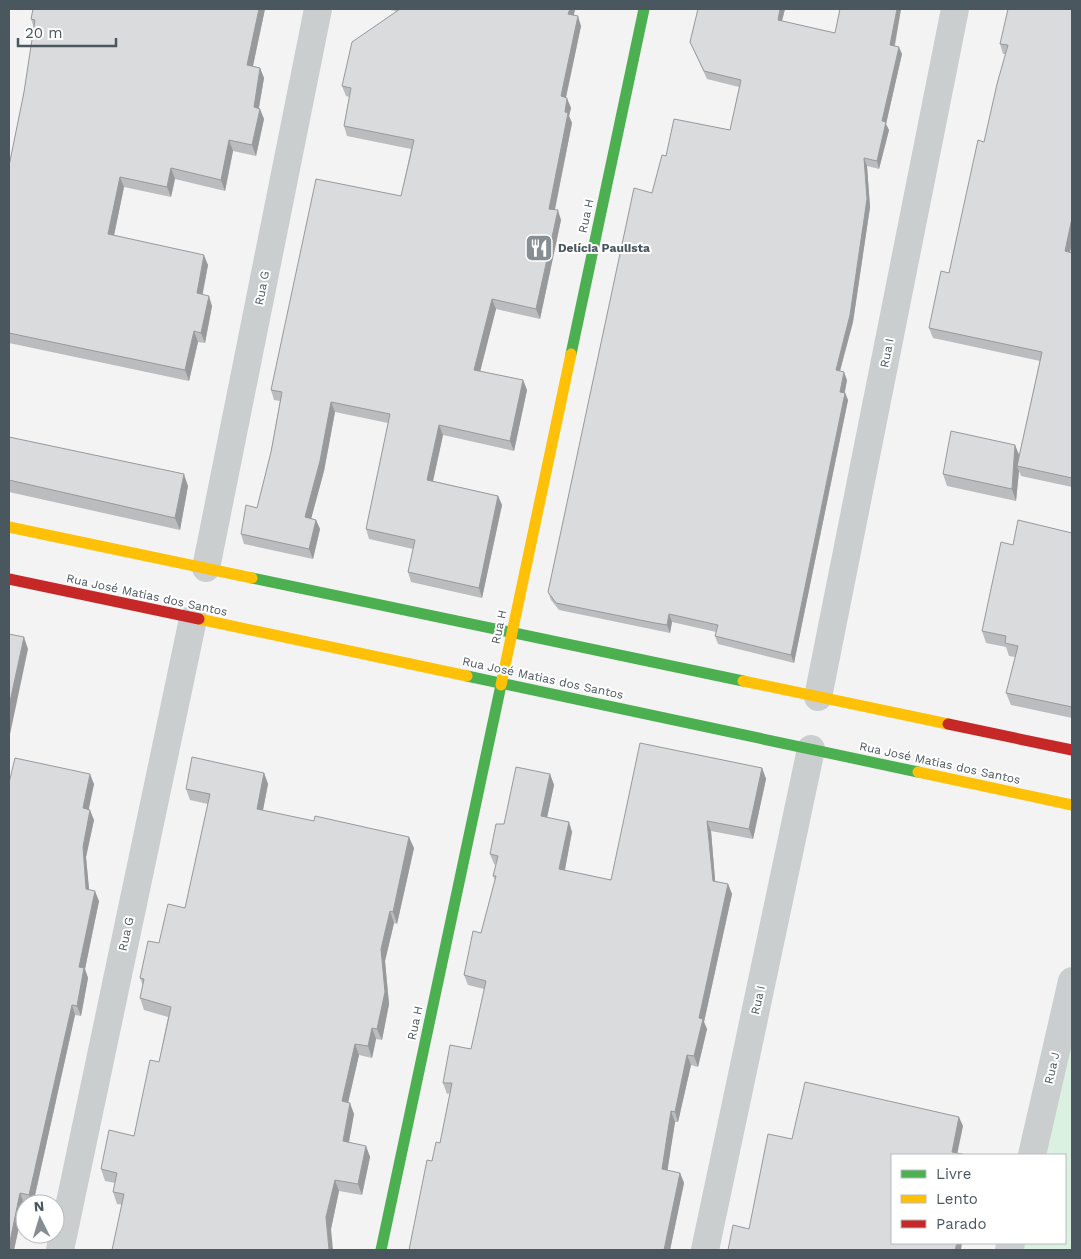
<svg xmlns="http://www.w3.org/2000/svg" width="1081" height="1259" font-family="'Work Sans',sans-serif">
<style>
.green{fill:#daf0e0}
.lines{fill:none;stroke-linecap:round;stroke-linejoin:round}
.street{stroke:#cbcecf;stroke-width:28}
.fast{stroke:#4caf50;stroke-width:11}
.slow{stroke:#ffc107;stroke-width:11}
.jam{stroke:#c62828;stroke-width:11}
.wall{fill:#bbbcbd}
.shaded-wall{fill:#98999a}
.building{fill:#d9dbdc;stroke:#98999a}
.labels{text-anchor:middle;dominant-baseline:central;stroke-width:4;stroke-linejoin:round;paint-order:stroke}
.street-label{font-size:12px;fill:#4b575f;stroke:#fff}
.poi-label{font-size:12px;font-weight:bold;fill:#4b575f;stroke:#fff;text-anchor:start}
</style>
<rect width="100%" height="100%" fill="#f3f3f3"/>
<polygon class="green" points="1072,981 1072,1250 1009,1250 1011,1243 1065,1243 1065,1155 1032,1155"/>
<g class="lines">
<g class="street">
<polyline points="206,568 318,9"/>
<polyline points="818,697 955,9"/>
<polyline points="1032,1155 1072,981"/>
<polyline points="60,1250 193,619"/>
<polyline points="705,1250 811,749"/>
<polyline points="1009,1250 1011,1243"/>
</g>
<g class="fast">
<polyline points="571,354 644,9"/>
<polyline points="252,578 743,681"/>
<polyline points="467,676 918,772"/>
<polyline points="381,1250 501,685"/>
</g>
<g class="slow">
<polyline points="9,527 252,578"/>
<polyline points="199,619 467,676"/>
<polyline points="743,681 948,724"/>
<polyline points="501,685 571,354"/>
<polyline points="918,772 1072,805"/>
</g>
<g class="jam">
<polyline points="9,579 199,619"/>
<polyline points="948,724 1072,750"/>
</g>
</g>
<g class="wall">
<polygon points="265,9 253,66 260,68 264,78 259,108 264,119 256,156 233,151 225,191 175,179 171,197 124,187 114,235 208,265 202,294 212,306 205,343 198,342 189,381 9,343 9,166 24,92 34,28 31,19"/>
<polygon points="384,9 575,9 574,15 581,26 566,98 571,108 569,116 572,123 555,210 561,220 540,319 496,309 480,371 523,380 527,390 514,451 443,435 433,481 498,496 502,505 482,598 411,582 408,572 413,549 369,539 366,529 388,423 335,412 324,471 311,518 316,520 320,529 313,559 244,544 241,534 257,508 271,452 280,401 274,400 271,390 401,196 411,149 347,136 344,126 349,97 346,96 342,86 396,11"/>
<polygon points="691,9 785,9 782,21 835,33 840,9 901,9 895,46 902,54 886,124 889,130 879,169 867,166 870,207 853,322 840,371 847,380 845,392 848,400 794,663 718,644 715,636 716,632 672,622 670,633 559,610 551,600 548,592 652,193 666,156 730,130 739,87 707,79 690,42 698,10"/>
<polygon points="1072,9 1072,243 1070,253 1072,253 1072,487 1021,476 1019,471 1016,501 947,486 943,474 1015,445 1019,456 1040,361 933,338 929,328 949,273 984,142 1006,54 1003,54 1000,44"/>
<polygon points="9,437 188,486 180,530 9,492"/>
<polygon points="1072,533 1072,718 1011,705 1006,693 1015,657 1009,656 1006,647 986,643 982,631 1013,545"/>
<polygon points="15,758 94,784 88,809 94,820 86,857 89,890 99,901 85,969 88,978 81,1016 75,1015 33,1204 24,1204 14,1250"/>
<polygon points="762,768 766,779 753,839 711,831 715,881 728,884 732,894 704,1022 707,1029 698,1067 691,1065 678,1122 675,1122 667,1171 680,1173 684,1183 670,1250 409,1250 432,1161 440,1143 450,1093 447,1094 443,1083 471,1049 484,989 468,985 464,975 481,933 495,880 493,876 496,865 494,864 490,854 504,824 550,774 554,785 547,818 569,822 572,832 565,870 611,880"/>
<polygon points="264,773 268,784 263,810 414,848 397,924 394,923 385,961 389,1004 382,1040 376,1039 372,1058 359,1055 348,1102 354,1114 349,1142 366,1146 370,1157 362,1195 339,1191 331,1229 117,1204 113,1192 115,1183 105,1181 101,1169 134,1136 159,1062 168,1017 144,1010 140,998 143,986 140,978 159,943 185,908 208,804 190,800 186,789"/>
</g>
<g class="shaded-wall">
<polygon points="259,9 265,9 251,75 247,65"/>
<polygon points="570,9 575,9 572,24 568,14"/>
<polygon points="780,9 785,9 780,28 778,20"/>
<polygon points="897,9 901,9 893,53 890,45"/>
<polygon points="578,16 581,26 564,106 561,96"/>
<polygon points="899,47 902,54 886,124 889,130 879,169 877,161 882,121"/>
<polygon points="260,68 264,78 257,118 254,107"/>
<polygon points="567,98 571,108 569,116 572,123 553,218 549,209"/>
<polygon points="260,109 264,119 256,156 252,145"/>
<polygon points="229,140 233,151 225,191 221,180"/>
<polygon points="864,158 867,166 870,207 853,322 838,378 836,370"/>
<polygon points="171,168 175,179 171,197 167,187"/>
<polygon points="120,177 124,187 112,245 108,234"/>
<polygon points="558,210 561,220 540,319 536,309"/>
<polygon points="1072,218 1072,243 1068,261 1065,251"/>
<polygon points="204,255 208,265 201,303 197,293"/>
<polygon points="209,296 212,306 205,343 201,333"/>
<polygon points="492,299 496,309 478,380 474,370"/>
<polygon points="194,331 198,342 189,381 185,370"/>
<polygon points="844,372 847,380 843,400 840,392"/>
<polygon points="523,380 527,390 514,451 510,441"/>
<polygon points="845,393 848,400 794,663 791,655"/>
<polygon points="331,402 335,412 324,471 309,527 305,517"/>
<polygon points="439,425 443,435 431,490 427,480"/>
<polygon points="1015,445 1020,457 1017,466 1019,471 1016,501 1012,489"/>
<polygon points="184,474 188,486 180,530 175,518"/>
<polygon points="498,496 502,505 482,598 479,588"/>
<polygon points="316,520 320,529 313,559 309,549"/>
<polygon points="669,614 672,622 670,633 667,625"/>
<polygon points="24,637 28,649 9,739 9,706"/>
<polygon points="762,768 766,779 753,839 749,829"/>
<polygon points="264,773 268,784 261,820 257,809"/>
<polygon points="90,774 94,784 87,818 83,808"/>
<polygon points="550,774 554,785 545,827 541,816"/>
<polygon points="90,810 94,820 86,857 90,899 86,889 83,847"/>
<polygon points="707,821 711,831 716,891 713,881"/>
<polygon points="569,822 572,832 563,879 559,869"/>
<polygon points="409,837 414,848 397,924 393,912"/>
<polygon points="728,884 732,894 704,1022 707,1029 698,1067 694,1056 699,1018"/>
<polygon points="95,891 99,901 85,969 88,978 81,1016 77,1006 79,967"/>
<polygon points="390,911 394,923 385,961 389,1004 382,1040 377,1029 381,949"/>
<polygon points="72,1005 75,1015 33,1204 32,1204 29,1195"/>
<polygon points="372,1028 376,1039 372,1058 368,1046"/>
<polygon points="355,1044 359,1055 346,1112 342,1101"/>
<polygon points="687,1055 691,1065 678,1122 675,1112"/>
<polygon points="350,1103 354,1114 347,1152 343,1141"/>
<polygon points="671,1111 675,1122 666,1180 662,1169"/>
<polygon points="959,1117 963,1126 957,1155 952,1152"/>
<polygon points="366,1146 370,1157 362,1195 358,1184"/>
<polygon points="680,1173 684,1183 670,1250 664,1250"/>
<polygon points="335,1180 339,1191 331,1229 333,1250 329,1250 326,1217"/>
<polygon points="20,1193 24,1204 14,1250 9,1250 9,1246"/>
<polygon points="957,1243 962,1243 961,1250 955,1250"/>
</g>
<g class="building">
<polygon points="33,9 259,9 247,65 260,68 254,107 260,109 252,145 229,140 221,180 171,168 167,187 120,177 108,234 204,255 197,293 209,296 201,333 194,331 185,370 9,333 9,166 24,92 35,20 31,19"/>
<polygon points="400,9 570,9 568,14 578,16 561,96 567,98 565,112 568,113 549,209 558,210 536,309 492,299 474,370 523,380 510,441 439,425 427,480 498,496 479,588 408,572 415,540 366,529 390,414 331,402 320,461 305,517 316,520 309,549 241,534 246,505 257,508 271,452 282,392 271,390 316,179 401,196 414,140 344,126 351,88 342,86 352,42"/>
<polygon points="698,9 780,9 778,20 835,33 840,9 897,9 890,45 899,47 882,121 886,122 877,161 864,158 867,199 850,315 836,370 844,372 840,392 845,393 791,655 715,636 718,625 669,614 667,625 655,623 556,603 548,592 634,188 652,193 662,155 666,156 674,119 730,130 741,80 704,71 690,42"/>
<polygon points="1008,9 1072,9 1072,218 1065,251 1072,253 1072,478 1017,466 1042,352 929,328 941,271 949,273 978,140 984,142 997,84 1008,45 1000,44"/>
<polygon points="951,431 1015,445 1012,489 943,474"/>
<polygon points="9,437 184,474 175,518 9,480"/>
<polygon points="1018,520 1072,533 1072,707 1006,693 1018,646 1005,643 1006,636 982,631 1001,542 1013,545"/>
<polygon points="9,634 24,637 9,706"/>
<polygon points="640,743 762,768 749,829 707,821 713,881 728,884 699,1018 703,1019 694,1056 687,1055 675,1112 671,1111 662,1169 680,1173 664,1250 409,1250 427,1160 432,1161 436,1142 440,1143 452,1083 443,1083 450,1045 471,1049 486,981 464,975 473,931 481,933 496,876 493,876 498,856 490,854 496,824 504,824 516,767 550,774 541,816 569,822 559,869 611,880"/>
<polygon points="192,757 264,773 257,809 314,821 315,816 409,837 393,912 390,911 381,949 385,992 377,1029 372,1028 368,1046 355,1044 342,1101 350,1103 343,1141 366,1146 358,1184 335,1180 326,1217 329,1250 112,1250 124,1194 113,1192 117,1173 101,1169 109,1130 134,1136 150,1060 159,1062 171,1007 140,998 144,979 140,978 148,941 159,943 168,904 185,908 210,794 186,789"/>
<polygon points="15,758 90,774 83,808 90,810 83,847 86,889 95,891 79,967 84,968 77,1006 72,1005 29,1195 20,1193 9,1246 9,783"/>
<polygon points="805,1082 959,1117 952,1152 967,1155 892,1155 892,1243 957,1243 955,1250 728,1250 733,1225 749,1229 768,1134 792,1139"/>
</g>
<defs>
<g id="restaurant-square" transform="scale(1.4375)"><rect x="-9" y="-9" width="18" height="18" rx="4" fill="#868e93" stroke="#fff"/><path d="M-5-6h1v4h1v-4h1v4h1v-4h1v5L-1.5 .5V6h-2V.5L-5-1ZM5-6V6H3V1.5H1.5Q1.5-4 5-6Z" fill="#fff"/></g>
</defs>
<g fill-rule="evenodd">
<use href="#restaurant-square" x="539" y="248"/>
</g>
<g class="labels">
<g class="street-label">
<text transform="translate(586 216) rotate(-78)">Rua H</text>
<text transform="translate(262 288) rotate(-79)">Rua G</text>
<text transform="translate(887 353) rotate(-79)">Rua I</text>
<text transform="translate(147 595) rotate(12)">Rua José Matias dos Santos</text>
<text transform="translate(499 627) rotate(-78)">Rua H</text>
<text transform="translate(543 678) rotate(12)">Rua José Matias dos Santos</text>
<text transform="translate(940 763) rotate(12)">Rua José Matias dos Santos</text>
<text transform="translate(126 934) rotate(-78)">Rua G</text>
<text transform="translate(758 1000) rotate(-78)">Rua I</text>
<text transform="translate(415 1023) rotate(-78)">Rua H</text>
<text transform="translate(1052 1068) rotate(-77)">Rua J</text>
</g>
<g class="poi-label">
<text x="558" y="248">Delícia Paulista</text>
</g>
</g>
<rect width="1081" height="1259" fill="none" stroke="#4b575f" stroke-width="20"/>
<rect x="891" y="1154" width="175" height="90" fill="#ffffff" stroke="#b7bcbf"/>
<rect x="901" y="1170" width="25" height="8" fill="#4caf50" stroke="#b7bcbf"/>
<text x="936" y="1179" font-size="15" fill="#4b575f">Livre</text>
<rect x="901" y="1195" width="25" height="8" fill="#ffc107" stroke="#b7bcbf"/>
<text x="936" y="1204" font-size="15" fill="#4b575f">Lento</text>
<rect x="901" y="1220" width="25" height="8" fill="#c62828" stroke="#b7bcbf"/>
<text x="936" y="1229" font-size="15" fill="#4b575f">Parado</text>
<g transform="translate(40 1219) rotate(355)"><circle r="24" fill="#ffffff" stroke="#b7bcbf"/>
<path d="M0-4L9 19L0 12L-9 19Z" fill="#868e93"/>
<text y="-8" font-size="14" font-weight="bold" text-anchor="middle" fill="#4b575f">N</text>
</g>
<path d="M18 38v8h98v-8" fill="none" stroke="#4b575f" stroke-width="2.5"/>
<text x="25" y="38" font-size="15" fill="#4b575f" stroke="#ffffff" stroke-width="4" paint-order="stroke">20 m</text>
</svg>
